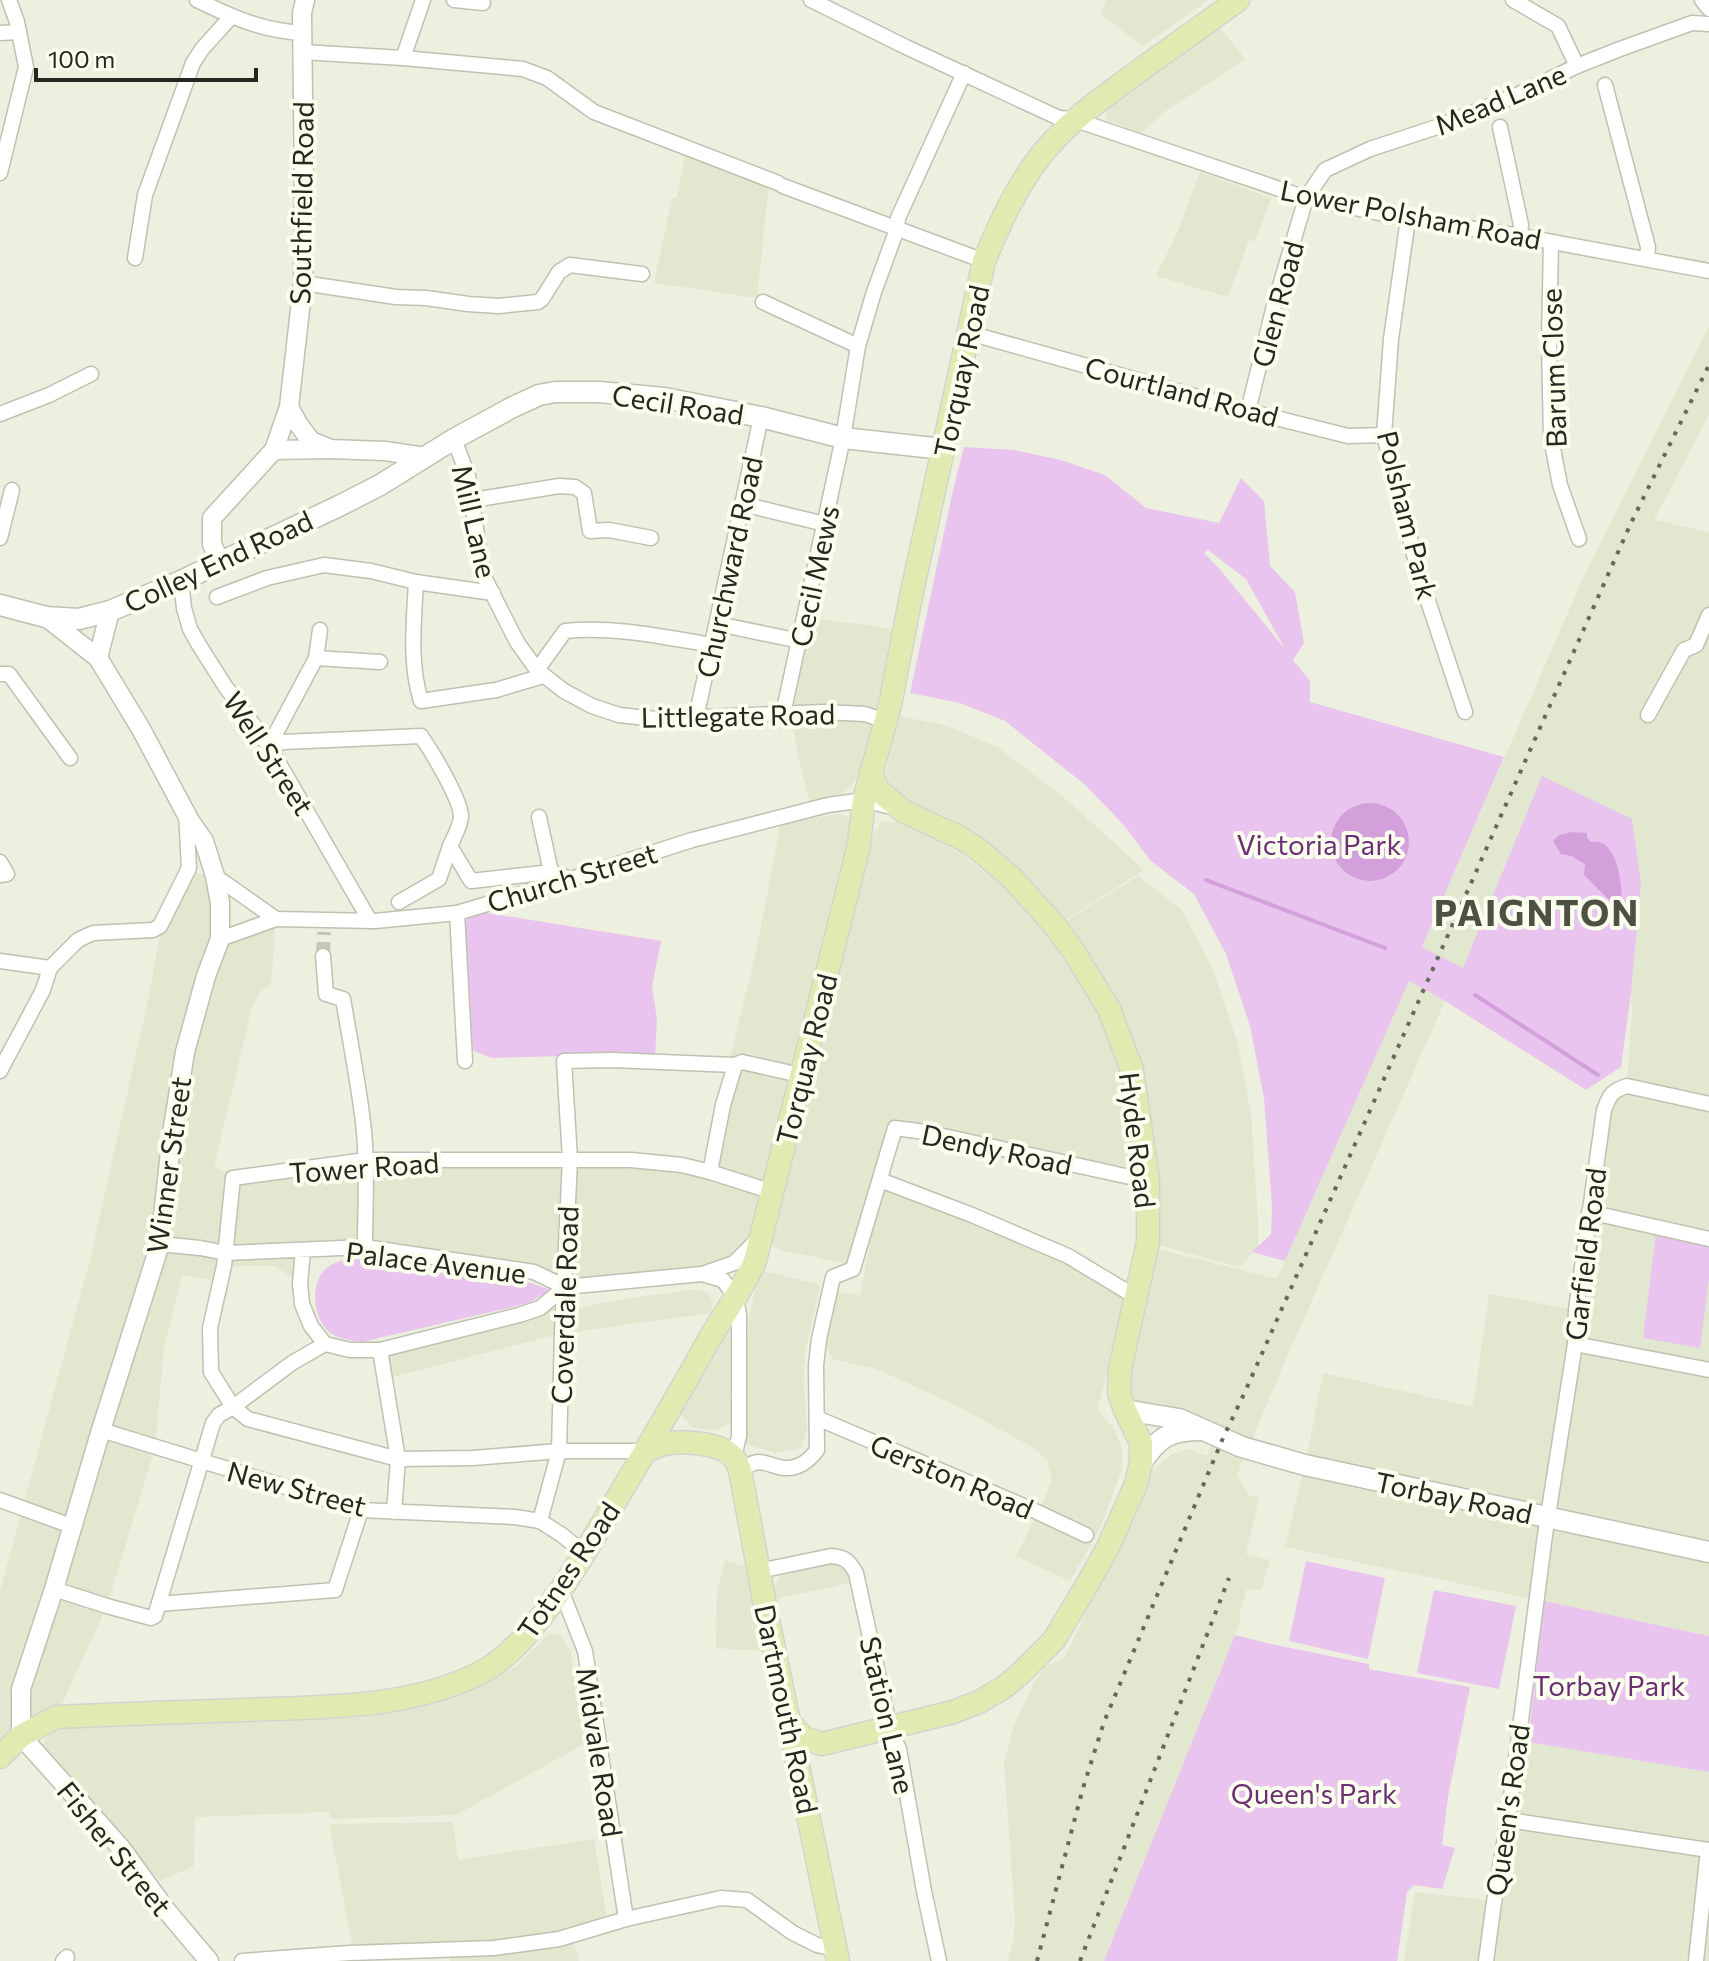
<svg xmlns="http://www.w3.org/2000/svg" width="1709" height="1961" font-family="Commissioner,sans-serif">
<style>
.built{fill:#e2e7cf;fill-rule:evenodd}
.green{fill:#e8c4ee;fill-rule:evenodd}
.water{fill:#d3a0dc}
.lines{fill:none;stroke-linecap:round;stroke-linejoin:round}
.stream{stroke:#d3a0dc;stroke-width:4}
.minor-tunnel{stroke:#c5c8b9;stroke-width:14;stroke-dasharray:14 7;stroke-linecap:butt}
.minor-casing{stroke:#bec2b1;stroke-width:17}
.tertiary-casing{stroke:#bec2b1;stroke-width:21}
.secondary-casing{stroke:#bec2b1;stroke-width:23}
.primary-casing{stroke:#d3d4d2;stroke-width:25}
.minor{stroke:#fff;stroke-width:14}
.tertiary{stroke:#fff;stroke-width:18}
.secondary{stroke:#fff;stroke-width:20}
.primary{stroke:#e1ebb1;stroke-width:22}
.rail{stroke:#66685e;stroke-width:4;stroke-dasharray:4 8;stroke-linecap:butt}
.labels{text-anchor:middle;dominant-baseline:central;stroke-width:8;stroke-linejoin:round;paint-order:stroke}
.street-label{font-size:28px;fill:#252720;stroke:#fafeec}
.park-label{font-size:28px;fill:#6c2f76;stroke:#fafeec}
.district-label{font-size:36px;font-weight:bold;letter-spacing:2px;fill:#4d5042;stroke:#fafeec}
</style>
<rect width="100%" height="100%" fill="#edf0df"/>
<g class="built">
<polygon points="1106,0 1208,0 1143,46 1100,14"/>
<polygon points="1219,26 1245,59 1164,112 1141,133 1107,120 1105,111 1113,100"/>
<polygon points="685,157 769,184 757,298 654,283 672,198 677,197"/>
<polygon points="1200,172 1271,198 1255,241 1249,240 1228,297 1156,276 1178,231"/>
<polygon points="1709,326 1709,415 1654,520 1709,532 1709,1636 1285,1547 1305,1465 1323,1373 1473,1407 1489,1294 1575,1310 1604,1110 1627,1086 1632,1013 1631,993 1463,969 1422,947 1583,578"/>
<polygon points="811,616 816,619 874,626 894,630 870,737 857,777 848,789 842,794 810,804 800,766 793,726 793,701"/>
<polygon points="899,716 948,726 999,748 1067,800 1144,870 1062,922 1019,874 988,842 948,817 891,793 883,785"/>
<path d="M839 814 846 816 851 822 852 830 763 1233 734 1263 566 1287 562 1333 385 1379 380 1350 519 1315 564 1288 534 1272 365 1247 304 1251 300 1283 275 1266H224L213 1280 182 1275 164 1349 155 1448 107 1606 56 1717 0 1752V1591L90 1260 149 996 161 929 191 872 215 876 220 938 276 919 271 984 260 992 252 1007 214 1167 223 1171 233 1178 366 1160 570 1159 710 1171 727 1070 756 953 780 826 814 817ZM52 1600 22 1731 21 1689Z"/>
<polygon points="882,821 901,823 917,828 944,843 973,863 1024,903 1073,964 1102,1010 1120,1073 1132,1167 1071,1160 894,1123 851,1264 784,1251 768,1245 810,1069 831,1007 872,836"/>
<polygon points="1138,876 1181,909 1213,969 1237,1041 1251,1113 1258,1221 1258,1249 1239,1267 1148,1242 1132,1070 1056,927"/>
<polygon points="1409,981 1445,1001 1286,1359 1237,1475 1249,1495 1259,1498 1246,1554 1270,1560 1261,1590 1247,1589 1239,1614 1241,1618 1235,1634 1138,1879 1104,1961 1008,1961 1014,1937 1015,1921 1004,1761 1014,1726 1034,1682 1045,1667 1064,1658 1069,1649 1151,1472 1172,1454 1188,1449 1207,1456 1219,1424 1159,1403 1127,1400 1124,1394 1149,1247 1277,1279"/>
<polygon points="882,1183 1070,1260 1127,1298 1097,1410 1114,1429 1122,1449 1122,1469 1101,1527 1070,1581 1016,1556 1043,1503 1052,1479 1047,1460 1034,1448 959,1407 903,1381 876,1369 833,1359 826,1347 837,1292 860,1295"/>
<polygon points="760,1270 820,1285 805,1353 804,1383 807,1429 801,1448 776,1453 745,1443 745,1377 749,1315"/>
<polygon points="699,1289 709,1294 713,1305 710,1313 566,1333 566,1311 617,1300"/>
<polygon points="729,1316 731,1423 717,1430 693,1428 676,1410"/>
<polygon points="725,1560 747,1567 763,1651 716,1648 717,1594"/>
<polygon points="833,1561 844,1566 851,1583 775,1599 774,1587 784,1572"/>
<polygon points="549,1634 561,1636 570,1650 588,1742 456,1815 330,1819 329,1812 195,1817 194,1866 160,1881 41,1747 50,1733 63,1727 280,1717 419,1708 467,1691 514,1668"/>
<polygon points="1518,1739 1709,1772 1709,1961 1404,1961 1415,1892 1494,1901"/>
<polygon points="453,1822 458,1860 594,1839 606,1913 605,1916 597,1921 570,1929 579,1961 450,1961 450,1941 355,1945 352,1943 329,1824"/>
</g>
<g class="green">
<path d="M964 447 1014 450 1061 460 1105 475 1146 508 1219 523 1241 478 1264 501 1270 566 1295 592 1304 643 1293 660 1310 681V702L1504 757 1422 947 1463 968 1542 776 1632 819 1641 882 1631 993 1621 1067 1586 1090 1445 1001 1409 981 1285 1261 1252 1252 1271 1234 1272 1207 1264 1098 1250 1026 1226 954 1194 894 1151 861 1123 824 1084 784 1005 721 960 703 910 693 953 490ZM1208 550 1246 579 1285 649 1218 567 1204 553Z"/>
<polygon points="475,911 661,941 652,987 657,1019 655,1059 562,1056 492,1058 476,1052 470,1047 465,923 469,914"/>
<polygon points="1656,1233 1709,1246 1709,1278 1700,1348 1643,1338"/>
<path d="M365 1258 495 1277 531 1283 550 1290 529 1303 362 1342C350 1340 335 1339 326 1329 312 1313 310 1279 329 1266 340 1259 353 1259 365 1258Z"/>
<polygon points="1306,1561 1385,1578 1368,1659 1289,1641"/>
<polygon points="1434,1590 1516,1606 1499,1689 1417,1673"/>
<polygon points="1544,1601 1709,1636 1709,1772 1528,1742"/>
<polygon points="1235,1635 1271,1644 1369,1664 1369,1669 1470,1687 1448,1797 1442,1845 1455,1848 1442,1889 1414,1885 1407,1892 1397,1961 1104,1961"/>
</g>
<g class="water">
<circle cx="1370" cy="842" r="39"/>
<path d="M1571 832 1587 833V838L1591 842C1617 837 1622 883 1622 902L1609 900 1584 875 1585 864 1571 856 1561 854 1553 841 1559 835Z"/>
</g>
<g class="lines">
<g class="stream">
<polyline points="1206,880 1385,948"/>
<polyline points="1475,995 1598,1075"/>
</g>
<polyline class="minor-tunnel" points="323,956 324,932"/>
<g class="minor-casing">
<g id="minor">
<path d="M197 0C234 18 261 30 302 33"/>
<polyline points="454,0 483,3"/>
<polyline points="811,0 906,47 1059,118 1073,119 1306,198 1408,219 1520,236 1709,271"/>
<polyline points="1513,0 1558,26 1577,66"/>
<polyline points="1702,0 1709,9"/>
<polyline points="0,33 19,32"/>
<polyline points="302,52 403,58 523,69 547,78 594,112 778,183"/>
<polyline points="403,58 423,0"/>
<polyline points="1605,85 1648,247 1647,259"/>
<polyline points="1500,127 1521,225 1520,236"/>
<polyline points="0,173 26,67 17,22 9,0"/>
<polyline points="783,186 984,261"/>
<polyline points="1408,219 1391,339 1384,435 1419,574 1465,712"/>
<polyline points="1551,242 1549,342 1551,438 1560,485 1579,539"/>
<polyline points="135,258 145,195 193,63 202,49 231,17"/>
<polyline points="303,283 396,297 426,298 468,304 499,306 538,302 542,299 559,272 570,265 642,274"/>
<polyline points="763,302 858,346"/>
<polyline points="969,333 1248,411 1348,436 1384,435"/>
<polyline points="1248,411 1274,306 1306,198 1325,170 1370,149 1440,126 1517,95 1577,66 1620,49 1692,23 1709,24"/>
<polyline points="0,414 49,395 91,374"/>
<polyline points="454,439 468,476 483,575 517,642 537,670 564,691 592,706 619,715 656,719 824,712 865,714 885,721"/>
<polyline points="473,500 559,486 575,487 584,493 590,531 609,530 651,538"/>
<polyline points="742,504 825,524"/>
<polyline points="0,538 12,490"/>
<polyline points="181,581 184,608 190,629 199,645 225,686 269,746 370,921"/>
<path d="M416 582C414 620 409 663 421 701L496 690 543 676"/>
<polyline points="217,597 267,578 324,565 371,571 416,582 493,593"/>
<polyline points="718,624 800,641"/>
<polyline points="316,658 380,662"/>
<path d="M537 670 565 631C615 626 663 637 712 645"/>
<polyline points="0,674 9,674 70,758"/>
<polyline points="783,714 843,438 858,346 874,292 897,229 898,218 964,73"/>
<polyline points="1648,715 1684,650 1696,645 1709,615"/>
<polyline points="696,718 761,417"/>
<path d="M269 746 283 742 421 736C432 752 460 798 461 816 461 825 454 837 450 846"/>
<polyline points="269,746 316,658 320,630"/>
<polyline points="539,817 551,872"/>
<polyline points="0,862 7,874 0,875"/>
<polyline points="215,876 276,919"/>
<polyline points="399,902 439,879 450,846 471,881 551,872 571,879"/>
<polyline points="457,913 465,1061"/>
<polyline points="220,939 276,919 375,921 457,913 571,879 692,840 828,805 864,800 895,808"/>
<path d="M323 956 326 994 343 999C350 1040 358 1081 363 1122 368 1164 365 1206 365 1247"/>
<polyline points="0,961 50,968"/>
<polyline points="0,1071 43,990 50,968 78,940 93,933 153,930 160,926 189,868 186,813"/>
<polyline points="710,1172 723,1105 735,1065"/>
<polyline points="880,1180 972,1215 1068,1256 1136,1297"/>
<polyline points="1589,1212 1709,1239"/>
<polyline points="160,1244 200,1248 226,1253 365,1247 534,1272 565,1287 540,1308 519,1315 380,1350 350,1350 325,1344 311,1326 302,1304 300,1283 303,1251"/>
<polyline points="702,1274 723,1280 736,1298 739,1315 739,1436 734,1457"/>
<polyline points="565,1287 702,1274 734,1263 757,1240"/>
<polyline points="1575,1344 1709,1370"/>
<polyline points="380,1350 398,1459 394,1512"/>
<polyline points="817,1418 1033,1510 1086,1535"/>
<polyline points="101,1430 361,1510 515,1517 540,1521 562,1535 584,1553"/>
<polyline points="646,1451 559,1451 473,1458 398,1459 248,1419 233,1407 211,1372 210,1328 224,1266 233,1178 366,1160 631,1160 682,1165 710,1172 773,1192"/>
<path d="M740 1470C746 1467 751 1463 758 1462 767 1462 775 1467 784 1468 799 1469 809 1461 817 1450L816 1365 819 1339 833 1277 853 1269 895 1128 925 1132 1148 1181"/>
<polyline points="0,1500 74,1527"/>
<polyline points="540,1521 559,1451 562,1333 570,1159 564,1061 612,1060 735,1065 742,1062 800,1075"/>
<path d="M759 1571 831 1556C845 1557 849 1561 856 1573L890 1729 899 1749 924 1891 939 1961"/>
<polyline points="54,1589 107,1606 151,1618 155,1616 213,1423 219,1415 233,1407 292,1363 325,1344"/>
<polyline points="561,1590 585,1651 626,1919"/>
<polyline points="159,1604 335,1590 361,1510"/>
<polyline points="1508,1820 1709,1850"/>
<polyline points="63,1961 67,1957"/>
<polyline points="242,1961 350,1953 494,1948 559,1939 626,1919 721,1898 747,1900 793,1933 817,1945 836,1949"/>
<path d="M1486 1961 1494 1902 1508 1820 1545 1535 1575 1344 1576 1310 1604 1110C1610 1095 1611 1091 1627 1086L1709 1104"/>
<polyline points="1696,1961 1708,1850"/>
</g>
</g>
<g class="tertiary-casing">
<g id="tertiary">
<polyline points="289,407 299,425 311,441 331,449 385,451 425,457"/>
<polyline points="274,450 289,407 303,283 304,188 302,13 305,0"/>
<polyline points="220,562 212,544 212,518 274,450 331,449"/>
<polyline points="46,617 98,658 141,729 190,821 204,841 215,876 220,903 220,939 206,976 185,1052 172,1134 160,1244 101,1430 54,1589 21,1689 21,1736 121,1848 166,1910 209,1961"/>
<polyline points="98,658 110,611"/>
</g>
</g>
<g class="secondary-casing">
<g id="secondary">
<polyline points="0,605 46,617 79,619 110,611 181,581 341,505 380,485 454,439 511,408 539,395 555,392 599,392 664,398 761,417 843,438 943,449"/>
<polyline points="1125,1410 1179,1419 1242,1447 1305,1465 1709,1552"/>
<path d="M1141 1463C1159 1437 1169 1430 1202 1430"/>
</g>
</g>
<g class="primary-casing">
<g id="primary">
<path d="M646 1451C652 1449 659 1445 665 1444 682 1440 723 1443 734 1458 737 1462 738 1466 740 1470L765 1605 838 1961"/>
<polyline points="788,1721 804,1738 822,1744 953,1712 979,1702 1003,1688 1019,1675 1054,1640 1088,1583 1108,1547 1136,1484 1141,1463 1141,1443 1125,1410 1119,1393 1120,1369 1148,1242 1148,1181 1132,1070 1109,1009 1074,952 1056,927 1013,879 979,850 959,837 903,811 877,789 871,772"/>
<path d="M0 1757 21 1736 56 1717C119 1714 181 1712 244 1710 323 1707 410 1709 482 1672 533 1645 579 1562 609 1512 642 1457 675 1401 706 1345 722 1316 742 1291 755 1261L854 865 859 844 864 800 890 705 910 601 984 261C1000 223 1016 187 1042 154 1065 125 1094 104 1124 82 1162 54 1200 28 1238 0"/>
</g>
</g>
<use href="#minor" class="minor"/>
<use href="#tertiary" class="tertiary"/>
<use href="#secondary" class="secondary"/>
<use href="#primary" class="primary"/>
<g class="rail">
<polyline points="1037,1961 1083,1788 1104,1722 1223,1438 1244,1394 1631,523 1709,365"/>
<polyline points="1080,1961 1229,1578"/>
</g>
</g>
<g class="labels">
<g class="street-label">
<text transform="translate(1500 99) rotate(-23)">Mead Lane</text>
<text transform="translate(301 203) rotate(-89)">Southfield Road</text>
<text transform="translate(1411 214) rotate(11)">Lower Polsham Road</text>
<text transform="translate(1277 304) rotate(-75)">Glen Road</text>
<text transform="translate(1553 368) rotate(-92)">Barum Close</text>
<text transform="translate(961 371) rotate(-78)">Torquay Road</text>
<text transform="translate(1182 391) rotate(15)">Courtland Road</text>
<text transform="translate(678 404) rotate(9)">Cecil Road</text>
<text transform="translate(1408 515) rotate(76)">Polsham Park</text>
<text transform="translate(475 521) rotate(77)">Mill Lane</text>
<text transform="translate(218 561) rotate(-25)">Colley End Road</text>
<text transform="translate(729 567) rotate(-78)">Churchward Road</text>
<text transform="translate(814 576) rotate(-78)">Cecil Mews</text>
<text transform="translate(738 715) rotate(-1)">Littlegate Road</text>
<text transform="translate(269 753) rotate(57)">Well Street</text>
<text transform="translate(572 877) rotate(-17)">Church Street</text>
<text transform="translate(806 1059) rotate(-76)">Torquay Road</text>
<text transform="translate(1138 1140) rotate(83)">Hyde Road</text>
<text transform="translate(997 1149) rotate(12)">Dendy Road</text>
<text transform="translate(168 1165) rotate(-82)">Winner Street</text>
<text transform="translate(364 1167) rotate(-4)">Tower Road</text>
<text transform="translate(1585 1254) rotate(-83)">Garfield Road</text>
<text transform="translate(436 1262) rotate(7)">Palace Avenue</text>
<text transform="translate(564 1305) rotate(-88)">Coverdale Road</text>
<text transform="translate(952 1476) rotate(23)">Gerston Road</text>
<text transform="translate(297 1488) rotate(15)">New Street</text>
<text transform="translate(1454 1497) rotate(12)">Torbay Road</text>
<text transform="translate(568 1570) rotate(-56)">Totnes Road</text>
<text transform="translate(787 1709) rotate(78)">Dartmouth Road</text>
<text transform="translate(888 1715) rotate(77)">Station Lane</text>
<text transform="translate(600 1752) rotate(81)">Midvale Road</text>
<text transform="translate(1507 1810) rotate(-82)">Queen's Road</text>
<text transform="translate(115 1848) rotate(51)">Fisher Street</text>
</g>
<g class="park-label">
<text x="1319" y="844">Victoria Park</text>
<text x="1609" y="1685">Torbay Park</text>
<text x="1314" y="1793">Queen's Park</text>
</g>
<g class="district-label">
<text x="1537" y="911">PAIGNTON</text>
</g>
</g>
<path d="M36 68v12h220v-12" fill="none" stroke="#252720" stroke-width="4"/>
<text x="48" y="68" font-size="24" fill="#252720" stroke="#fafeec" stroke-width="6" paint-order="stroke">100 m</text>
</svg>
